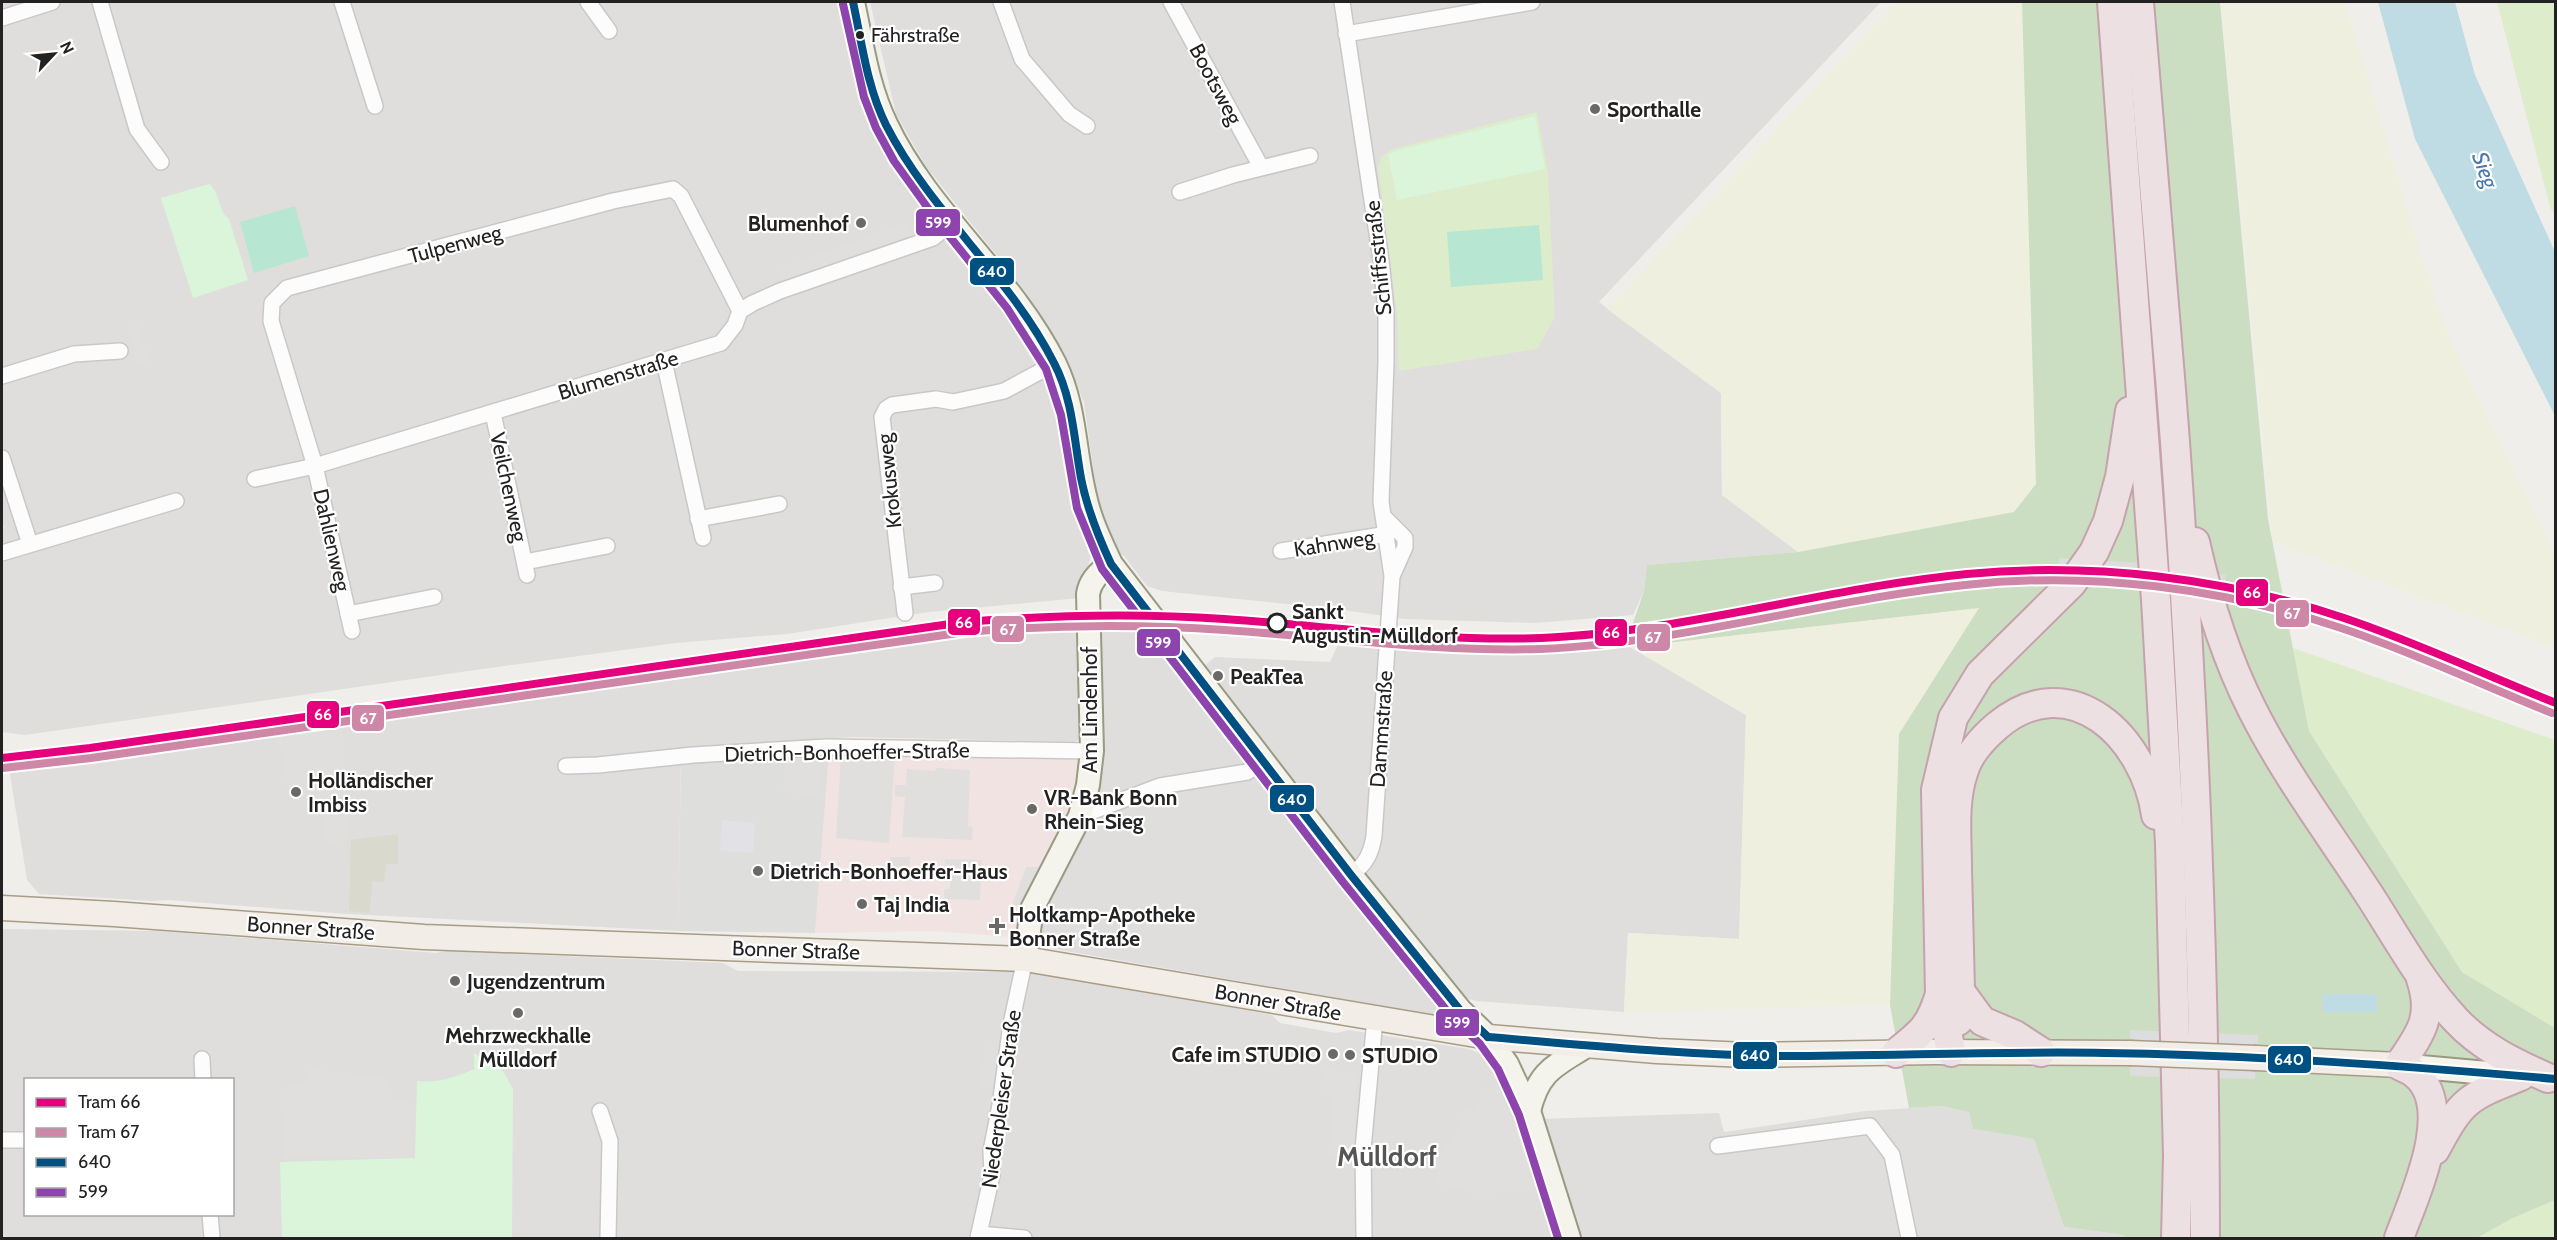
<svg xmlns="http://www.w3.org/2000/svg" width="2557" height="1240" font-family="Cabin,sans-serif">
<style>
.residential{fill:#dfdedc;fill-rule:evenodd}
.commercial{fill:#f1e3e1}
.religious{fill:#dededc}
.construction{fill:#d9d9cd}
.farmland{fill:#efefdf}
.grass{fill:#ddeccb}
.forest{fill:#cbdec1;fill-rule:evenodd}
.park{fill:#daf5da}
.pitch{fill:#b7e6d2}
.parking{fill:#e0dfde}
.plaza{fill:#e2e1e5}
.water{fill:#bfdbe3}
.pier{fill:#dedddd}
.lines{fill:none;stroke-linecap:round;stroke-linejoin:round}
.street-casing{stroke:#c9c8c7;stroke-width:18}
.secondary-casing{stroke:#999a82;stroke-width:26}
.primary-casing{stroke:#a79c86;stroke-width:27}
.highway-casing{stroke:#c5a2ac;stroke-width:32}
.street{stroke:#fdfcfc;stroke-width:15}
.secondary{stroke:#f4f4ed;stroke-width:22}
.primary{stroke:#f3ede7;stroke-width:24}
.highway{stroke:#ece0e2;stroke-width:28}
.primary-bridge-casing{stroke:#a79c86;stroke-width:27;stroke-linecap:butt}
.primary-bridge{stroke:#f3ede7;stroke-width:24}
.bus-1-casing{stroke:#fff;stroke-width:12}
.bus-2-casing{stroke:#fff;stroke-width:12}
.bus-1{stroke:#005081;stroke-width:8}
.bus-2{stroke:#8e44ad;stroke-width:8}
.tram-1-casing{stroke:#fff;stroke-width:12}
.tram-2-casing{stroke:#fff;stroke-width:12}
.tram-1{stroke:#e5007d;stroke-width:8}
.tram-2{stroke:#cf87a7;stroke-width:8}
.bus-dot{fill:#222;stroke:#fff;stroke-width:2}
.poi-dot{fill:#6a6968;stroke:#fff;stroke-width:2}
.stop-dot{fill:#fff;stroke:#222;stroke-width:3}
.labels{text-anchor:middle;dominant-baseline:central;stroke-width:4.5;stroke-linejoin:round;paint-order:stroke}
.bus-label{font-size:20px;fill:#222;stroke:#fff;text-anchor:start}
.street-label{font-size:21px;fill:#222;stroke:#fff}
.poi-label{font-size:21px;font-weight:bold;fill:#222;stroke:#fff;text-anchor:start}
.stop-label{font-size:21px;font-weight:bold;fill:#222;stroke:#fff;text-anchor:start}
.water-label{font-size:22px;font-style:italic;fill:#4a7aab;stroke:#fff}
.district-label{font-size:27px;font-weight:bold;fill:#555;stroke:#fff}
.line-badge{stroke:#fff;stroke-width:2}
.badge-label{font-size:16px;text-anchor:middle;font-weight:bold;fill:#fff}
</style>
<rect width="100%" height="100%" fill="#f0eeeb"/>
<g class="residential">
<polygon points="2,2 841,2 848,39 873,120 893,159 927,210 975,264 1019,328 1053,390 1069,448 1079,504 1092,551 1080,598 929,612 787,634 676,643 475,670 25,735 2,732 2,529 4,528 2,521"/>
<polygon points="870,2 1881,2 1599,302 1721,393 1722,495 1798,552 1647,565 1644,591 1633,615 1535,623 1404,619 1344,610 1162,591 1147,586 1124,556 1113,550 1100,518 1084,402 1061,350 1024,290 925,165 896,114"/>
<polygon points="1082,619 1084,736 1075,742 852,737 681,750 678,931 347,914 168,900 152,901 39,894 27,880 9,768 125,748 498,695 832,649"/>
<polygon points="1141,619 1447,1004 1436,1015 1037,946 1043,905 1069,859 1098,620"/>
<polygon points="1629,635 1630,647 1746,715 1739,939 1628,933 1624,1012 1476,1001 1459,996 1270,754 1205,665 1215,657 1330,662 1339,642 1487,644 1590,641"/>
<path d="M2 929 159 931 436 953 446 951 723 963 738 971 1043 972 1272 1015 1280 1023 1336 1033 1349 1030 1469 1049 1479 1053 1489 1064 1518 1116 1562 1238H2ZM26 1080H232V1214H26Z"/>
<polygon points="1942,1106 1969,1112 1973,1129 2034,1139 2064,1227 2124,1235 2124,1238 1579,1238 1539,1119 1719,1113 1724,1132 1865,1111"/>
</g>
<polygon class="commercial" points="829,753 1071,756 1077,760 1083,770 1025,938 932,931 815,933"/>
<polygon class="religious" points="829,753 815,933 678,931 681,761"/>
<polygon class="construction" points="398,834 398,864 386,864 384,882 372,881 370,913 349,911 351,840"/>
<g class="farmland">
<polygon points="1896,2 2022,2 2036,485 2014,512 1798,552 1722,495 1721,393 1607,309"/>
<polygon points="2221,2 2345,2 2424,264 2452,344 2555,554 2555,648 2273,542"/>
<polygon points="1980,608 1899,734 1890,1005 1624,1012 1628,933 1739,939 1746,715 1630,647"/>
</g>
<g class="grass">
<polygon points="2497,2 2555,2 2555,217 2550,207"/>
<polygon points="1537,112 1548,174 1555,317 1537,349 1399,371 1397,313 1378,167 1381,157 1393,149"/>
<polygon points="2293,648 2555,740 2555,1028 2462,972 2309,731"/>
<polygon points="2555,1200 2555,1238 2477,1238 2511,1219"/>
</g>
<path class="forest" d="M2022 2H2220L2268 519 2309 731 2462 972 2555 1028V1200L2511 1219 2477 1238H2124V1235L2064 1227 2034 1139 1973 1129 1969 1112 1942 1106 1909 1108 1890 1005 1899 734 1979 608 1630 647 1629 635 1644 591 1647 565 1798 552 2014 512 2036 484ZM2323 994H2376L2377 1011 2323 1012Z"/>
<g class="park">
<polygon points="1535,116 1545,169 1397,200 1388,155 1395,151"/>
<path d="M209 184C221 193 217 210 229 219L248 280 193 298 161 198Z"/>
<path d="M474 1053 503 1071 513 1089 512 1238H282L280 1162 415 1158 417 1081C439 1083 454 1078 474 1069Z"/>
</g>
<g class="pitch">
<polygon points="295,206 309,256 254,273 240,222"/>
<polygon points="1539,225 1543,280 1451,287 1447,232"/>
</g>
<g class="parking">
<polygon points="907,222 911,234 781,281 778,269"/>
<polygon points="138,325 149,363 138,366 127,328"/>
<polygon points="342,727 349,839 327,845 316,792 290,798 278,737"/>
<polygon points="841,755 895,756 889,843 836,838"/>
<polygon points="786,759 822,760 820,794 809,794 808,798 794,798 794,792 783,792"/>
<polygon points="936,768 970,770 968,826 973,827 972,840 902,837 905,797 895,796 895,785 906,785 907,769 935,771"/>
<polygon points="890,857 910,857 908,877 889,876"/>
<polygon points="945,859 982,860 980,900 944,899 944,889 950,889 950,882 944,881"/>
<polygon points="1026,867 1041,867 1025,905 1012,905"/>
<polygon points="985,1046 999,1048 992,1088 980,1086"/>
<polygon points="1324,1068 1357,1074 1353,1158 1328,1156 1333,1098 1319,1095"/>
<polygon points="307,1069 384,1077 396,1101 409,1102 409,1157 285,1157 287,1086 304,1086"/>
<polygon points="1498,1085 1519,1136 1523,1137 1533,1190 1480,1194 1434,1183 1440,1171 1434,1168 1436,1164 1444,1145 1452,1142 1467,1107 1476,1111 1484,1093"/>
</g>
<polygon class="plaza" points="722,820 755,823 753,853 720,851"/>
<g class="water">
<polygon points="2378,2 2455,2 2475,75 2555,252 2555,416 2415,139"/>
<polygon points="2322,994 2377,994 2377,1012 2323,1012"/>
</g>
<g class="pier">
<polygon points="2059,558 2145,563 2226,575 2223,592 2146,581 2059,576"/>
<polygon points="2130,1030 2258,1035 2255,1079 2130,1076"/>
</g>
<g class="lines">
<g class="street-casing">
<g id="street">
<polyline points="100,2 137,129 161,162"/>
<polyline points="342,2 375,106"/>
<polyline points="588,2 609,31"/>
<polyline points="1001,2 1022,59 1069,114 1087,126"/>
<polyline points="1171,2 1261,167"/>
<path d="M1342 2 1381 260 1386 311V362L1381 502 1392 576 1374 836C1371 854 1366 864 1351 875"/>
<polyline points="2,18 52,2"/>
<polyline points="1346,34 1532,2"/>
<polyline points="1180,192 1233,175 1310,156"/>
<polyline points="664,361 703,538"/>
<polyline points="2,376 74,354 120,351"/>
<polyline points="493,413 527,575"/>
<polyline points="2,458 30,544"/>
<polyline points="255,479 315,466 721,343 735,325 740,311 753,303 780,291 933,238 953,222"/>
<polyline points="1384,517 1405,538 1405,547 1393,574"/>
<polyline points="698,519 779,504"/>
<polyline points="1281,551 1388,534"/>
<polyline points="2,553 176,501"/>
<polyline points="525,562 607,546"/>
<polyline points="901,587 935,583"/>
<polyline points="905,613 882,417 886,409 892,405 936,399 953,402 1004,391 1054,364"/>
<polyline points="348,614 434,597"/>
<polyline points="352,631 315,466 271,321 272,303 287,288 613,201 673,189 681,196 740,311"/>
<polyline points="566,766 598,765 693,755 827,747 1092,751"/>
<polyline points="1080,816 1160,786 1247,772 1263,761"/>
<polyline points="202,1059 203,1080"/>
<polyline points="600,1111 610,1141 608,1238"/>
<polyline points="2,1140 26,1140"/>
<polyline points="1718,1146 1870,1126 1892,1155 1909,1238"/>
<polyline points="210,1214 212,1238"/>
<polyline points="979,1234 1024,1238"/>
<polyline points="978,1238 992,1175 991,1151 1000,1105 1011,1024 1025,959"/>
<polyline points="1364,1238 1363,1149 1375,1019"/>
</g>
</g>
<g class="secondary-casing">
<g id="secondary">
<path d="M853 2C862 43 867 85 886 124 928 213 1011 276 1055 364 1076 408 1074 451 1085 496 1090 520 1101 542 1111 564L1351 875 1460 1010 1488 1037 1507 1064 1529 1111 1569 1238"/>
<path d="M1025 959 1032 909 1080 816 1088 785 1092 751 1088 594C1090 580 1100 571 1111 564"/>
<polyline points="2399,1065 2520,1076"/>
<path d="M1529 1111C1539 1070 1555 1066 1588 1045"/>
</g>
</g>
<g class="primary-casing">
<g id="primary">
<polyline points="2,908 114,914 424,937 1025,959 1488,1037 1657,1051 1746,1055 1935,1052 2130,1053"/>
<polyline points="2256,1058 2399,1065"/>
</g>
</g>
<g class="highway-casing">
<g id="highway">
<polyline points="2112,2 2156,600 2170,844 2178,1156 2176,1238"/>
<path d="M2139 2C2151 148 2164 295 2175 442 2194 707 2205 973 2205 1238"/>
<path d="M2195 542C2208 600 2225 656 2252 709 2284 773 2329 833 2368 893 2396 936 2421 983 2456 1020 2481 1047 2514 1063 2548 1078"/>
<polyline points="1960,991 1982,1021 2015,1035 2041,1052"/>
<path d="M1958 1021 1960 991C1959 950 1958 909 1957 868 1957 837 1953 803 1963 773 1968 754 1983 738 1997 726 2071 664 2145 738 2156 815"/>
<polyline points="1951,1052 1940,994 1936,790 1953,718 1980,674 2072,583 2094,552 2108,521 2120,477 2130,411"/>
<path d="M1896 1053C1922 1032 1930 1027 1940 994"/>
<path d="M2435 1150C2462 1099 2468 1097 2521 1076"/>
<path d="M2399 1238C2413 1199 2457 1107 2415 1074 2411 1070 2404 1068 2399 1065 2420 1034 2434 1018 2421 979"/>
</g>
</g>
<use href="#street" class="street"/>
<use href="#secondary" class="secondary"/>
<use href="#primary" class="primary"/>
<use href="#highway" class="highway"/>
<g class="primary-bridge-casing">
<polyline id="primary-bridge" points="2130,1053 2256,1058"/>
</g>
<use href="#primary-bridge" class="primary-bridge"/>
<g class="bus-1-casing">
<g id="bus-1">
<path d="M853 2C862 43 867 87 886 125 931 213 1010 276 1054 363 1073 399 1074 440 1081 478 1087 509 1098 536 1111 564L1351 875 1460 1010 1488 1037"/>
<path d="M1488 1037C1586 1045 1684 1055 1783 1056 1890 1056 1998 1051 2105 1053 2256 1055 2406 1066 2556 1079"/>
</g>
</g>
<g class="bus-2-casing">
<polyline id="bus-2" points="843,4 864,97 876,128 894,161 938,222 1007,308 1046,369 1061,415 1077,508 1102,569 1343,882 1452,1017 1480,1044 1498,1069 1519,1115 1558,1238"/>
</g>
<use href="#bus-1" class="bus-1"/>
<use href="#bus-2" class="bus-2"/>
<g class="tram-1-casing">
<path id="tram-1" d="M2 758 90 748 964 622C1051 615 1137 613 1224 619 1329 626 1435 642 1541 638 1685 632 1824 588 1967 574 2094 562 2224 578 2344 618 2416 642 2485 675 2556 703"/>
</g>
<g class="tram-2-casing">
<path id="tram-2" d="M3 768 91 758 965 632C1052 625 1138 624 1225 630 1330 637 1435 652 1540 649 1684 643 1823 600 1965 585 2091 571 2222 588 2341 628 2413 652 2482 685 2552 713"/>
</g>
<use href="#tram-1" class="tram-1"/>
<use href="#tram-2" class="tram-2"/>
</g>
<circle class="bus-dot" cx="860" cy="35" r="5"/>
<g class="poi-dot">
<circle cx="1595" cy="109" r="6"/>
<circle cx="861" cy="223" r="6"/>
<circle cx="1218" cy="676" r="6"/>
<circle cx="296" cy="792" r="6"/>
<circle cx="1032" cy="809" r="6"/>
<circle cx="758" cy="871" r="6"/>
<circle cx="862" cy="904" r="6"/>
<path d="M994 917h6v6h6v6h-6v6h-6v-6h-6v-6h6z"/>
<circle cx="455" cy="981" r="6"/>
<circle cx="518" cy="1013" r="6"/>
<circle cx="1333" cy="1054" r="6"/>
<circle cx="1350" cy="1055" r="6"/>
</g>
<circle class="stop-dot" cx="1277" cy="623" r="9"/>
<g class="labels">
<g class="bus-label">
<text x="871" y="35">Fährstraße</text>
</g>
<g class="street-label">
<text transform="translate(1216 84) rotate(62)">Bootsweg</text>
<text transform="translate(455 244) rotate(-15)">Tulpenweg</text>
<text transform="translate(1378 258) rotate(-96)">Schiffsstraße</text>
<text transform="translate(618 375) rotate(-17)">Blumenstraße</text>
<text transform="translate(889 481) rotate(-96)">Krokusweg</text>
<text transform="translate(509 487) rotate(78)">Veilchenweg</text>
<text transform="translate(332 540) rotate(77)">Dahlienweg</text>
<text transform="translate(1334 543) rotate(-9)">Kahnweg</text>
<text transform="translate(1089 710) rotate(-90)">Am Lindenhof</text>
<text transform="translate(1381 729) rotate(-86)">Dammstraße</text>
<text transform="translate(847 752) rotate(-1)">Dietrich-Bonhoeffer-Straße</text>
<text transform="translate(311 928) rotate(4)">Bonner Straße</text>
<text transform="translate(796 950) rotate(2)">Bonner Straße</text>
<text transform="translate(1278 1002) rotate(10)">Bonner Straße</text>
<text transform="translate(1001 1099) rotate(-82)">Niederpleiser Straße</text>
</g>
<g class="poi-label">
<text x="1607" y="109">Sporthalle</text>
<text x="849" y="223" text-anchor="end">Blumenhof</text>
<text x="1230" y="676">PeakTea</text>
<text x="308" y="780">Holländischer<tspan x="308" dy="24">Imbiss</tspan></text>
<text x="1044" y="797">VR-Bank Bonn<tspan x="1044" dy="24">Rhein-Sieg</tspan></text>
<text x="770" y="871">Dietrich-Bonhoeffer-Haus</text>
<text x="874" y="904">Taj India</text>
<text x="1009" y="914">Holtkamp-Apotheke<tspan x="1009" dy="24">Bonner Straße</tspan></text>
<text x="467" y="981">Jugendzentrum</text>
<text x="518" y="1035" text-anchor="middle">Mehrzweckhalle<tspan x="518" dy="24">Mülldorf</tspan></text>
<text x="1321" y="1054" text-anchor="end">Cafe im STUDIO</text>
<text x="1362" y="1055">STUDIO</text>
</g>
<g class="stop-label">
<text x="1292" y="611">Sankt<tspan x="1292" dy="24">Augustin-Mülldorf</tspan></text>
</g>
<g class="water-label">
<text transform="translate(2485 170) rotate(70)">Sieg</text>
</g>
<g class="district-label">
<text x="1387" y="1156">Mülldorf</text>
</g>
</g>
<g class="line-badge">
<rect x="915" y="208" width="46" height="29" rx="6" fill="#8e44ad"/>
<rect x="969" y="257" width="46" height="29" rx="6" fill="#005081"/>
<rect x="2235" y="578" width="34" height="29" rx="6" fill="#e5007d"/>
<rect x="2275" y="599" width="35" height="29" rx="6" fill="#cf87a7"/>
<rect x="947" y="608" width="34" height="28" rx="6" fill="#e5007d"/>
<rect x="991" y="615" width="34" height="28" rx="6" fill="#cf87a7"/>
<rect x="1594" y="618" width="34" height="29" rx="6" fill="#e5007d"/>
<rect x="1636" y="623" width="35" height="29" rx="6" fill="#cf87a7"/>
<rect x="1136" y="628" width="45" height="29" rx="6" fill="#8e44ad"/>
<rect x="306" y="700" width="34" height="29" rx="6" fill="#e5007d"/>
<rect x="351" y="704" width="34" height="28" rx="6" fill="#cf87a7"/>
<rect x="1269" y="784" width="46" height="29" rx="6" fill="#005081"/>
<rect x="1435" y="1008" width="45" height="29" rx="6" fill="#8e44ad"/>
<rect x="1732" y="1041" width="46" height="29" rx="6" fill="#005081"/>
<rect x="2267" y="1045" width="45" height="29" rx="6" fill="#005081"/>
</g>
<g class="badge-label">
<text x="938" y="228">599</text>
<text x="992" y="277">640</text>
<text x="2252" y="598">66</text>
<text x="2292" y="619">67</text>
<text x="964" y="628">66</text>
<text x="1008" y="635">67</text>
<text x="1611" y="638">66</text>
<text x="1653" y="643">67</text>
<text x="1158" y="648">599</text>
<text x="323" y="720">66</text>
<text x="368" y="724">67</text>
<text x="1292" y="805">640</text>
<text x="1457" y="1028">599</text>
<text x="1755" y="1061">640</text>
<text x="2289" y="1065">640</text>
</g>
<rect width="2557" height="1240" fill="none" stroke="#222222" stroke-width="6"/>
<rect x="24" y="1078" width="210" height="138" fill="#ffffff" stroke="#a7a7a7" stroke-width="1.5"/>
<rect x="36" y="1098" width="30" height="9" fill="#e5007d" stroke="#a7a7a7" stroke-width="1.5"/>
<text x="78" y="1108" font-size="18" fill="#222222">Tram 66</text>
<rect x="36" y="1128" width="30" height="9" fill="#cf87a7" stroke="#a7a7a7" stroke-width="1.5"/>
<text x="78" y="1138" font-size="18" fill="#222222">Tram 67</text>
<rect x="36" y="1158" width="30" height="9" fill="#005081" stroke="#a7a7a7" stroke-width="1.5"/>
<text x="78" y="1168" font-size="18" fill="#222222">640</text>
<rect x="36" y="1188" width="30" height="9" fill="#8e44ad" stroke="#a7a7a7" stroke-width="1.5"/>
<text x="78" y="1198" font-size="18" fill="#222222">599</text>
<g transform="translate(54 54) rotate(64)" stroke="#ffffff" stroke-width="4.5" paint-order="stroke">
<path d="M0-4.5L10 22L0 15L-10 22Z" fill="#222222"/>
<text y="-9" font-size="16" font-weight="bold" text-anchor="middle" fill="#222222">N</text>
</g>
</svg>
